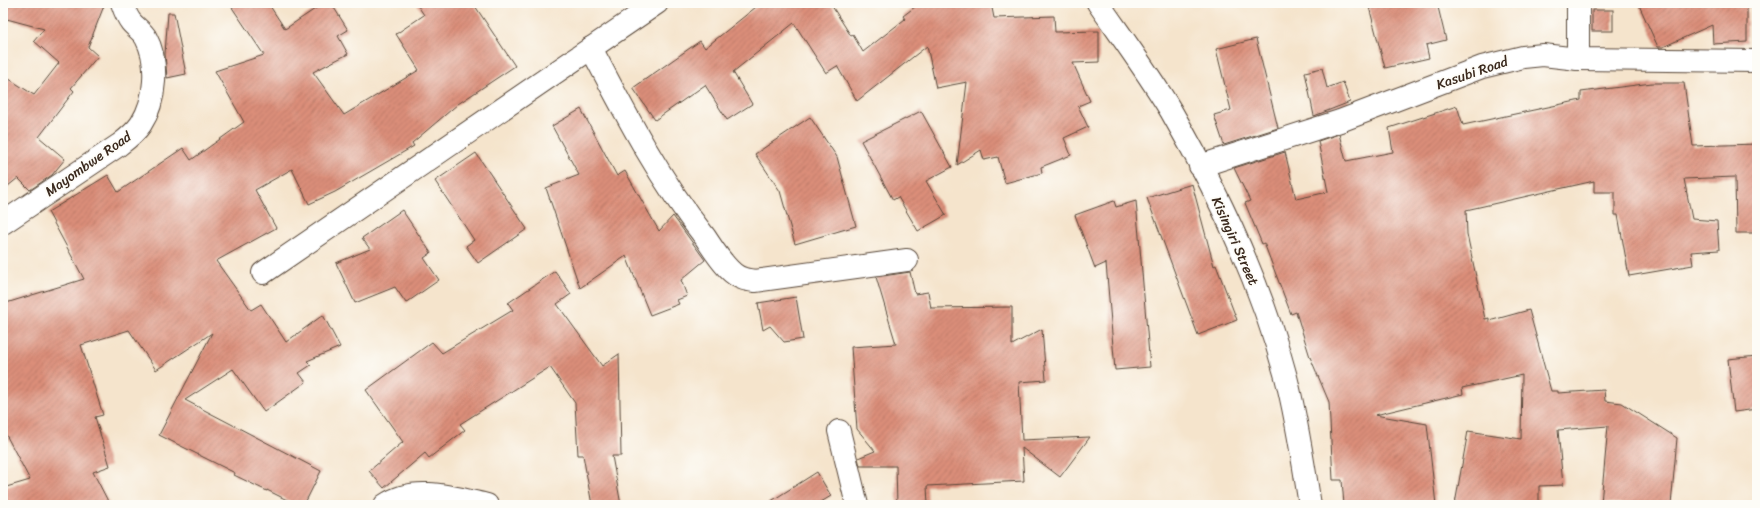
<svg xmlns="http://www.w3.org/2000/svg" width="1760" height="508" font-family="Sriracha,sans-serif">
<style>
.building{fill:url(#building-hatch)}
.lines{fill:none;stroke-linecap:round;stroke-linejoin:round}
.minor-casing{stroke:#574638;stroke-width:24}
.minor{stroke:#fff;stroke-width:22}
.labels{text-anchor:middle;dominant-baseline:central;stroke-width:3.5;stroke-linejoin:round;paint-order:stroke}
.street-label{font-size:14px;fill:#3b2a1e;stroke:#fdfcf7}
</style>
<defs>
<pattern id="building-hatch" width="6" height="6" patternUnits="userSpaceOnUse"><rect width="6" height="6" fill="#db8e79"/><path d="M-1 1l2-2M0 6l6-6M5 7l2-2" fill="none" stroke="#b37463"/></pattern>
</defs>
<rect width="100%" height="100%" fill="#fdfcf7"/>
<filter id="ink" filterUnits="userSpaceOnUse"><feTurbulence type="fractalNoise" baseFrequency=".025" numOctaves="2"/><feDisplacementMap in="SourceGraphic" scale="8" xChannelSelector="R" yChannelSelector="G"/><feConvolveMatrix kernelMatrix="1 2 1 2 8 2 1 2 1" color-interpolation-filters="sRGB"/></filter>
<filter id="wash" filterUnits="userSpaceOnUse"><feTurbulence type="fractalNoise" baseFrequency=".012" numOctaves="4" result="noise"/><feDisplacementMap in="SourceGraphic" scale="16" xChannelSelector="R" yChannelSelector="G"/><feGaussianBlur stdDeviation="0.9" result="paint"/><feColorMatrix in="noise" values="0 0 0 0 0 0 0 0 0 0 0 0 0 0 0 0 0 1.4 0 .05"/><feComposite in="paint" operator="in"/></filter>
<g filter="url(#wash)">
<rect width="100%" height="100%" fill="#f5e4cc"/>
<g id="blocks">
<g class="building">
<polygon points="3,3 105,3 88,47 98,56 71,88 74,91 39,137 65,159 52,175 30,190 18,178 3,190 3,75 34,95 59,63 34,41 44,29 3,18"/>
<polygon points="229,3 268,3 285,29 324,3 331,3 348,30 338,36 348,54 313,72 344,115 419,70 396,34 424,15 416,3 473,3 515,66 458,104 412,143 414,146 335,192 309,204 292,169 255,190 276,228 216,261 251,310 261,304 286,342 323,315 340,347 307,361 311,365 299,373 306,382 264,412 233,369 185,400 321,471 304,505 297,505 267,490 267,491 234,475 235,473 159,435 212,333 156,370 129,330 81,345 103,415 95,417 110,466 93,472 110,505 3,505 3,488 30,480 3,429 3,304 84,279 48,212 108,175 118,192 183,148 191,160 244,122 215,71 264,55"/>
<polygon points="761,3 830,3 851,36 853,35 863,52 905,19 903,16 920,3 991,3 994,18 1054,16 1055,32 1099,31 1099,62 1073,63 1090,101 1078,106 1088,127 1064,138 1071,155 1041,167 1042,173 1005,183 998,157 984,160 981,150 957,165 967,82 936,88 927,46 857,101 837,66 826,73 794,23 733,72 752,104 727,120 705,85 655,120 633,88 700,41 705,48"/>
<polygon points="1368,3 1437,3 1446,40 1426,45 1429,58 1385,68"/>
<polygon points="1638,3 1757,3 1757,4 1747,8 1747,42 1713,44 1712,25 1663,47 1658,47"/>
<rect x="1592" y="10" width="21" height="21"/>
<polygon points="168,13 174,13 186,74 167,78 165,54"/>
<polygon points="1256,39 1278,128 1224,145 1214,115 1231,110 1216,49"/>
<polygon points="1322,68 1327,88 1343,82 1350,102 1314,116 1305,72"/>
<polygon points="1652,83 1684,83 1693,146 1757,144 1757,233 1736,233 1735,177 1684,179 1692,219 1717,221 1719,250 1691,252 1693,265 1629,276 1618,215 1615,215 1615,192 1594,192 1594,181 1466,210 1467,234 1485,319 1489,318 1489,321 1529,310 1551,391 1558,391 1558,393 1604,390 1605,401 1622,403 1677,438 1671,505 1601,503 1608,426 1558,430 1563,485 1539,486 1539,504 1487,505 1487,502 1455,504 1468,431 1521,439 1522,375 1462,388 1463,394 1375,415 1427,424 1436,505 1344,505 1342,480 1333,480 1329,402 1310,357 1296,312 1291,314 1264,243 1262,244 1245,203 1250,201 1234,168 1285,152 1296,199 1328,192 1318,141 1339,134 1346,161 1393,152 1389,128 1457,106 1463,125 1581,100 1581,92"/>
<polygon points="581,109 617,176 625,171 659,231 673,216 705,260 681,280 687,296 677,300 679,304 650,315 626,256 580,288 546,188 579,175 552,126"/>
<polygon points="921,111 952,167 926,181 946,215 918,231 898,197 893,200 861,141"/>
<polygon points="810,117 837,157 856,226 795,244 780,191 755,154"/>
<polygon points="476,153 527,229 478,263 466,246 474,240 435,181"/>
<polygon points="1192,184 1214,266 1216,265 1237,320 1198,335 1147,198"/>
<polygon points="1114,201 1116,207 1136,201 1150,367 1115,370 1106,263 1095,268 1075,215"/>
<polygon points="402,210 431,253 424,258 439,280 406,303 395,287 355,303 336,263 370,249 362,238"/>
<polygon points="555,271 571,294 557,304 602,366 619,354 621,456 612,456 621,505 592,505 583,455 578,455 575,403 550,367 460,424 465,430 429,458 425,453 384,488 369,471 403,442 366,390 432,342 442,353 513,310 508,303"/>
<polygon points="910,272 915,294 928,292 931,308 1012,307 1012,345 1042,329 1046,380 1019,382 1022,440 1090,437 1060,477 1022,448 1024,481 927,486 928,505 897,505 896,466 860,466 858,458 875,451 857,429 851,347 896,344 876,277"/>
<polygon points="796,297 803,339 784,342 770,326 763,330 758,303"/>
<polygon points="1757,356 1757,409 1734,412 1728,359"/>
<polygon points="817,472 831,496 816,505 765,505"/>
</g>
</g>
</g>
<g filter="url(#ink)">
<use href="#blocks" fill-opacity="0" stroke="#574638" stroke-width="1"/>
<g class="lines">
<g class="minor-casing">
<g id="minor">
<path d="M1098 3C1123 39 1149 74 1171 111 1219 194 1261 284 1286 377 1297 419 1303 462 1310 505"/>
<polyline points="1578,3 1578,59"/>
<path d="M591 48C625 113 659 179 705 237 713 249 722 264 733 273 740 279 747 280 755 281L907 260"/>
<polyline points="1200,166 1340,121 1482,67 1523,57 1543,55 1578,59 1757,61"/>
<path d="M3 223 119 145C127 139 135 133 141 124 156 101 159 62 146 38 143 32 136 28 131 22 127 17 124 9 122 3"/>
<polyline points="263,273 657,3"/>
<polyline points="839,431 857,505"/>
<path d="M385 505C414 484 456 498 487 505"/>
</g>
</g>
<use href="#minor" class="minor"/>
</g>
</g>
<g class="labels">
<g class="street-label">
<text transform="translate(1472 73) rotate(-19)">Kasubi Road</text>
<text transform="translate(88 164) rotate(-35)">Mayombwe Road</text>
<text transform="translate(1235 241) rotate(66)">Kisingiri Street</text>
</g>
</g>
<rect width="1760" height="508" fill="none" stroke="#fdfcf7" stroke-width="16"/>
</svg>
